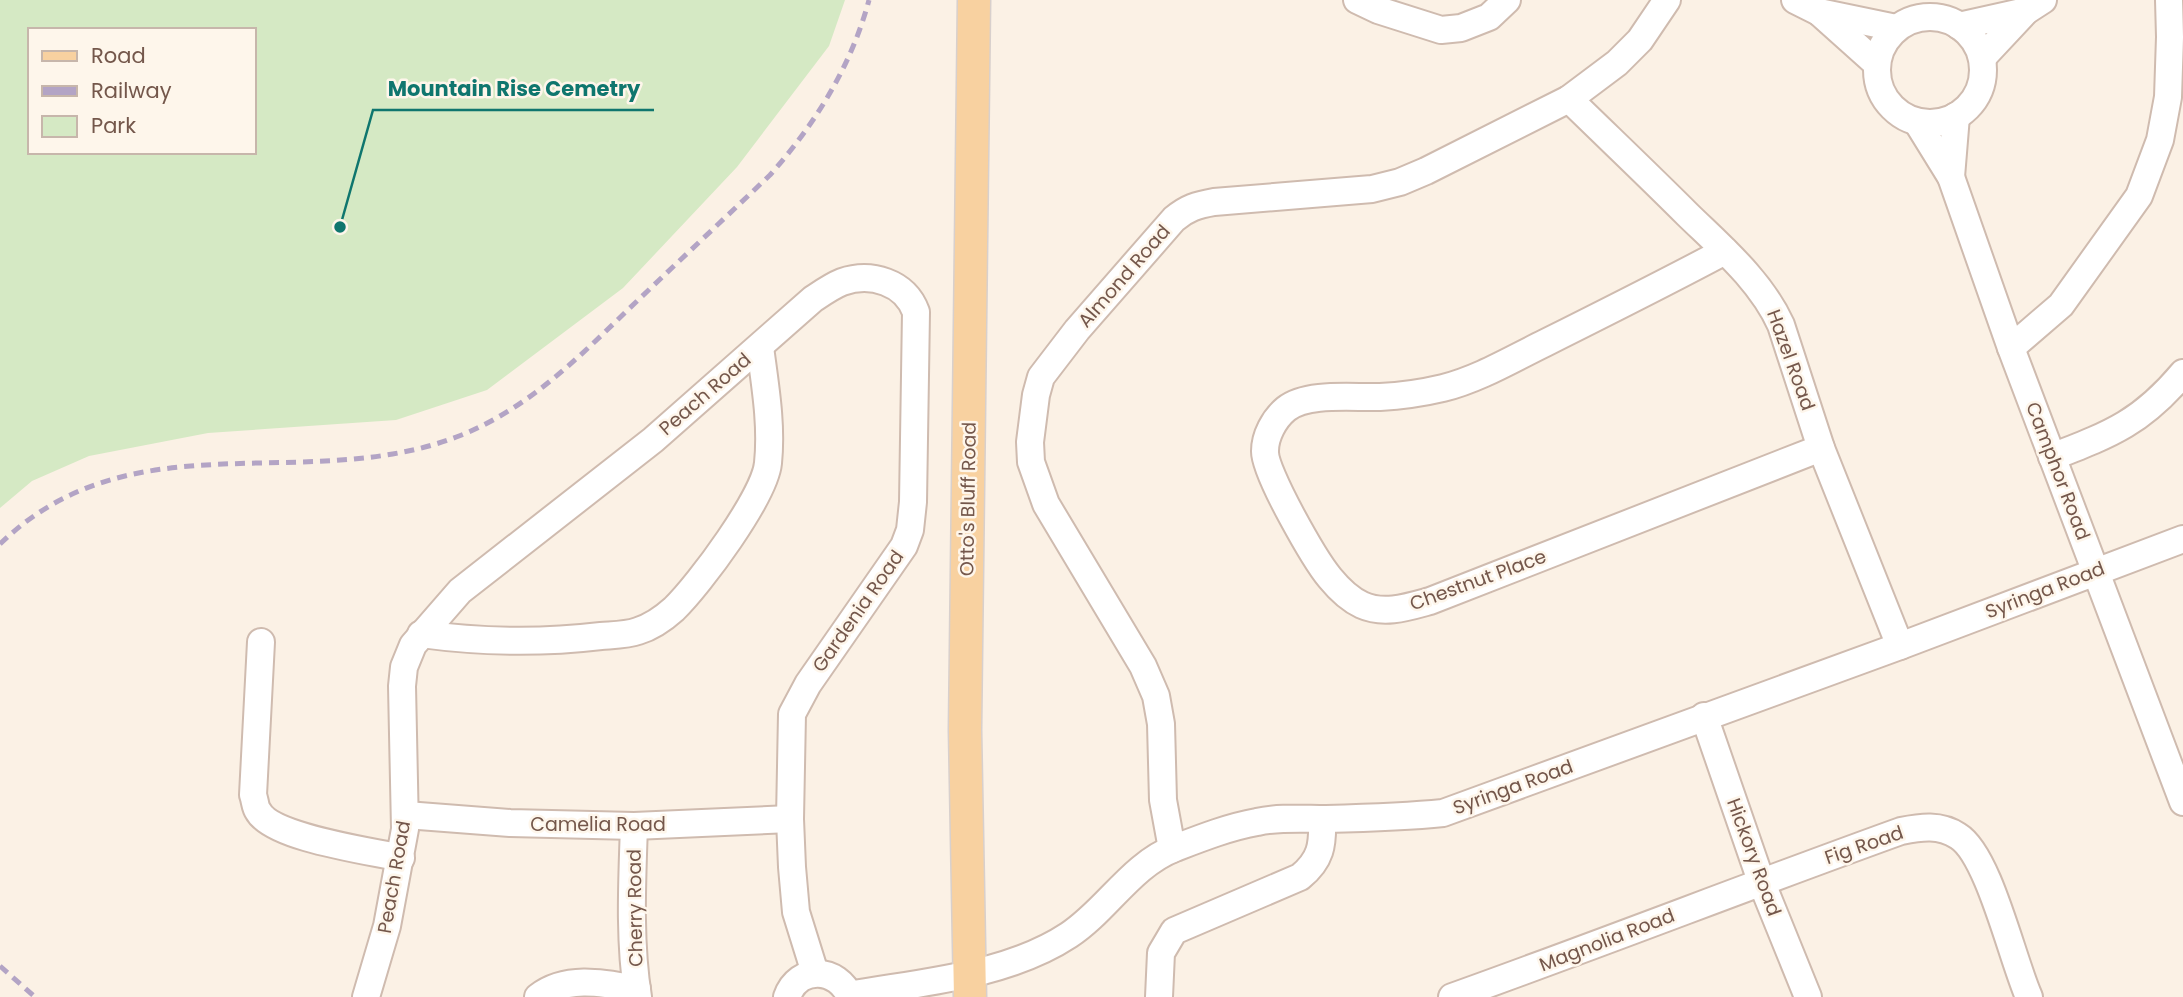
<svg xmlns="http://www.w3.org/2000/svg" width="2183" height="997" font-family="Poppins,sans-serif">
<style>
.green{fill:#d5e9c4;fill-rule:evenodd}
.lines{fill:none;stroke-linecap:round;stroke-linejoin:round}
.minor-casing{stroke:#cfbbaf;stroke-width:30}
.major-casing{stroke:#d8d0cd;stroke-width:35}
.minor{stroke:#fff;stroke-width:26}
.major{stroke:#f8d1a0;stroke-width:32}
.rail{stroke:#b3a4c5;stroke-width:5;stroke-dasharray:10 7;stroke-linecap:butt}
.labels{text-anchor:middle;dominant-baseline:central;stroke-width:5;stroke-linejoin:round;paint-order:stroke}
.street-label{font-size:19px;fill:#74574b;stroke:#fef6eb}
.leader{fill:none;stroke:#0f766e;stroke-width:2.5}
.callout-dot{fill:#0f766e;stroke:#fef6eb;stroke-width:2.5}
.callout-label{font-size:21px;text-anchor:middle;font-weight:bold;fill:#0f766e;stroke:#fef6eb;stroke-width:5;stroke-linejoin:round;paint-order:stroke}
</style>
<rect width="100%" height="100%" fill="#fbf1e5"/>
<path class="green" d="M0 0H845L829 46 737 167 623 288 487 390 396 420 208 433 89 456 32 481 0 508ZM30 30H254V152H30Z"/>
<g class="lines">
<g class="minor-casing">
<g id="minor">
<polyline points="1357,0 1378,10 1441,30 1461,28 1489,17 1507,0"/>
<polyline points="1795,0 1819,12 1896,28"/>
<polyline points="1820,13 1877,64"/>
<circle cx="1930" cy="70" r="53"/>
<polyline points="1959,26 2026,11"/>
<polyline points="1982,58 2026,11 2043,0"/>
<path d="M1569 99C1609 138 1649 176 1688 215 1722 248 1761 281 1781 325L1821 448 1900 646"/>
<polyline points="1917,122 1951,177 2011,348 2183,802"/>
<polyline points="1951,177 1956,116"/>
<path d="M1725 251C1665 283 1605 313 1545 343 1512 359 1479 379 1443 388 1422 393 1400 396 1380 397 1354 398 1307 392 1286 409 1274 419 1265 436 1265 451 1264 472 1315 560 1330 578 1339 589 1349 599 1362 605 1384 615 1408 607 1430 601L1821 448"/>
<polyline points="2011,348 2061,305 2139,196 2160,140 2168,97 2170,37 2169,0"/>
<path d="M2052 457C2111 434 2141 423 2183 373"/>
<path d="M421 634C480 642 542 643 601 636 613 635 627 635 638 631 651 627 664 618 674 609 699 585 765 496 768 463 772 424 765 385 760 347"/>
<path d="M261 642 253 795C255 800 255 807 258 811 272 838 371 851 401 858"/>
<polyline points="1704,716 1761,881 1808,997"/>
<polyline points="406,815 510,823 634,826 790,819"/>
<path d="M634 826C632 883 629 941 638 997"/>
<path d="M1172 849 1163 800 1161 724 1156 696 1143 666 1046 504 1031 462 1030 442 1036 395 1041 377 1077 330 1174 219C1187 208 1197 205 1214 202L1372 189 1400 182 1426 171 1569 99 1617 63 1640 40 1667 0"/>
<path d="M849 995C922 982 1007 976 1069 935 1107 910 1131 865 1175 848 1201 838 1229 827 1257 822 1279 817 1303 819 1326 819 1365 818 1404 817 1443 813L1900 646 2183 539"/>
<path d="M366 997 387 926 405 829 402 686 404 667 413 645 460 591 653 440 813 299C822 293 832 286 842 282 871 272 905 282 916 312L913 502 910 530 904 546 808 684 792 714 790 819 792 867 796 912 815 973"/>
<path d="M538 997C566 975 604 983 637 989"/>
<path d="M787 997C798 965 838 967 850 997"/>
<path d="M1159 997 1161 953 1174 931 1300 877C1321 860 1323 845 1322 819"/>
<path d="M1452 997C1603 943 1751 885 1901 831 1921 827 1940 824 1958 836 1989 855 2012 959 2029 997"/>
</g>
</g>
<g class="major-casing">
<polyline id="major" points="970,997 965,730 974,0"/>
</g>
<use href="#minor" class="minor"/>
<use href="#major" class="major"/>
<g class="rail">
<path d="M0 544C133 415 305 496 459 436 530 408 581 355 635 303 680 260 725 218 770 175 815 124 851 67 869 0"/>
<polyline points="0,966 35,997"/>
</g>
</g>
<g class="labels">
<g class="street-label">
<text transform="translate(1124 276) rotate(-49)">Almond Road</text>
<text transform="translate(1791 360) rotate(70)">Hazel Road</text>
<text transform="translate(705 394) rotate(-41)">Peach Road</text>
<text transform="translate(2058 471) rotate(69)">Camphor Road</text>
<text transform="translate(968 499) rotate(-89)">Otto's Bluff Road</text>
<text transform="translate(1478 580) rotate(-20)">Chestnut Place</text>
<text transform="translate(2045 590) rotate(-21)">Syringa Road</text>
<text transform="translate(858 611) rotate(-55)">Gardenia Road</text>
<text transform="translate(1513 787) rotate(-20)">Syringa Road</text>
<text x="598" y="824">Camelia Road</text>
<text transform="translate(1864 845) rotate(-19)">Fig Road</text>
<text transform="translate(1754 857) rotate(70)">Hickory Road</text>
<text transform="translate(394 877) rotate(-80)">Peach Road</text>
<text transform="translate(635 908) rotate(-91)">Cherry Road</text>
<text transform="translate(1607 940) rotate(-21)">Magnolia Road</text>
</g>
</g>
<path class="leader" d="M340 227L373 110H654"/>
<circle class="callout-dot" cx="340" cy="227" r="7"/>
<g class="callout-label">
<text x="514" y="96">Mountain Rise Cemetry</text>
</g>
<rect x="28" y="28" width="228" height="126" fill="#fef6eb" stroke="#c7b6ab" stroke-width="2"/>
<rect x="42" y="51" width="35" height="10" fill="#f8d1a0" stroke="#c7b6ab" stroke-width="2"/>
<text x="91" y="63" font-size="21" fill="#74574b">Road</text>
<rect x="42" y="86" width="35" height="10" fill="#b3a4c5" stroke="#c7b6ab" stroke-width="2"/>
<text x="91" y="98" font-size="21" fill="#74574b">Railway</text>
<rect x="42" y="116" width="35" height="21" fill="#d5e9c4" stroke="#c7b6ab" stroke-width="2"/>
<text x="91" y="133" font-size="21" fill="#74574b">Park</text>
</svg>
